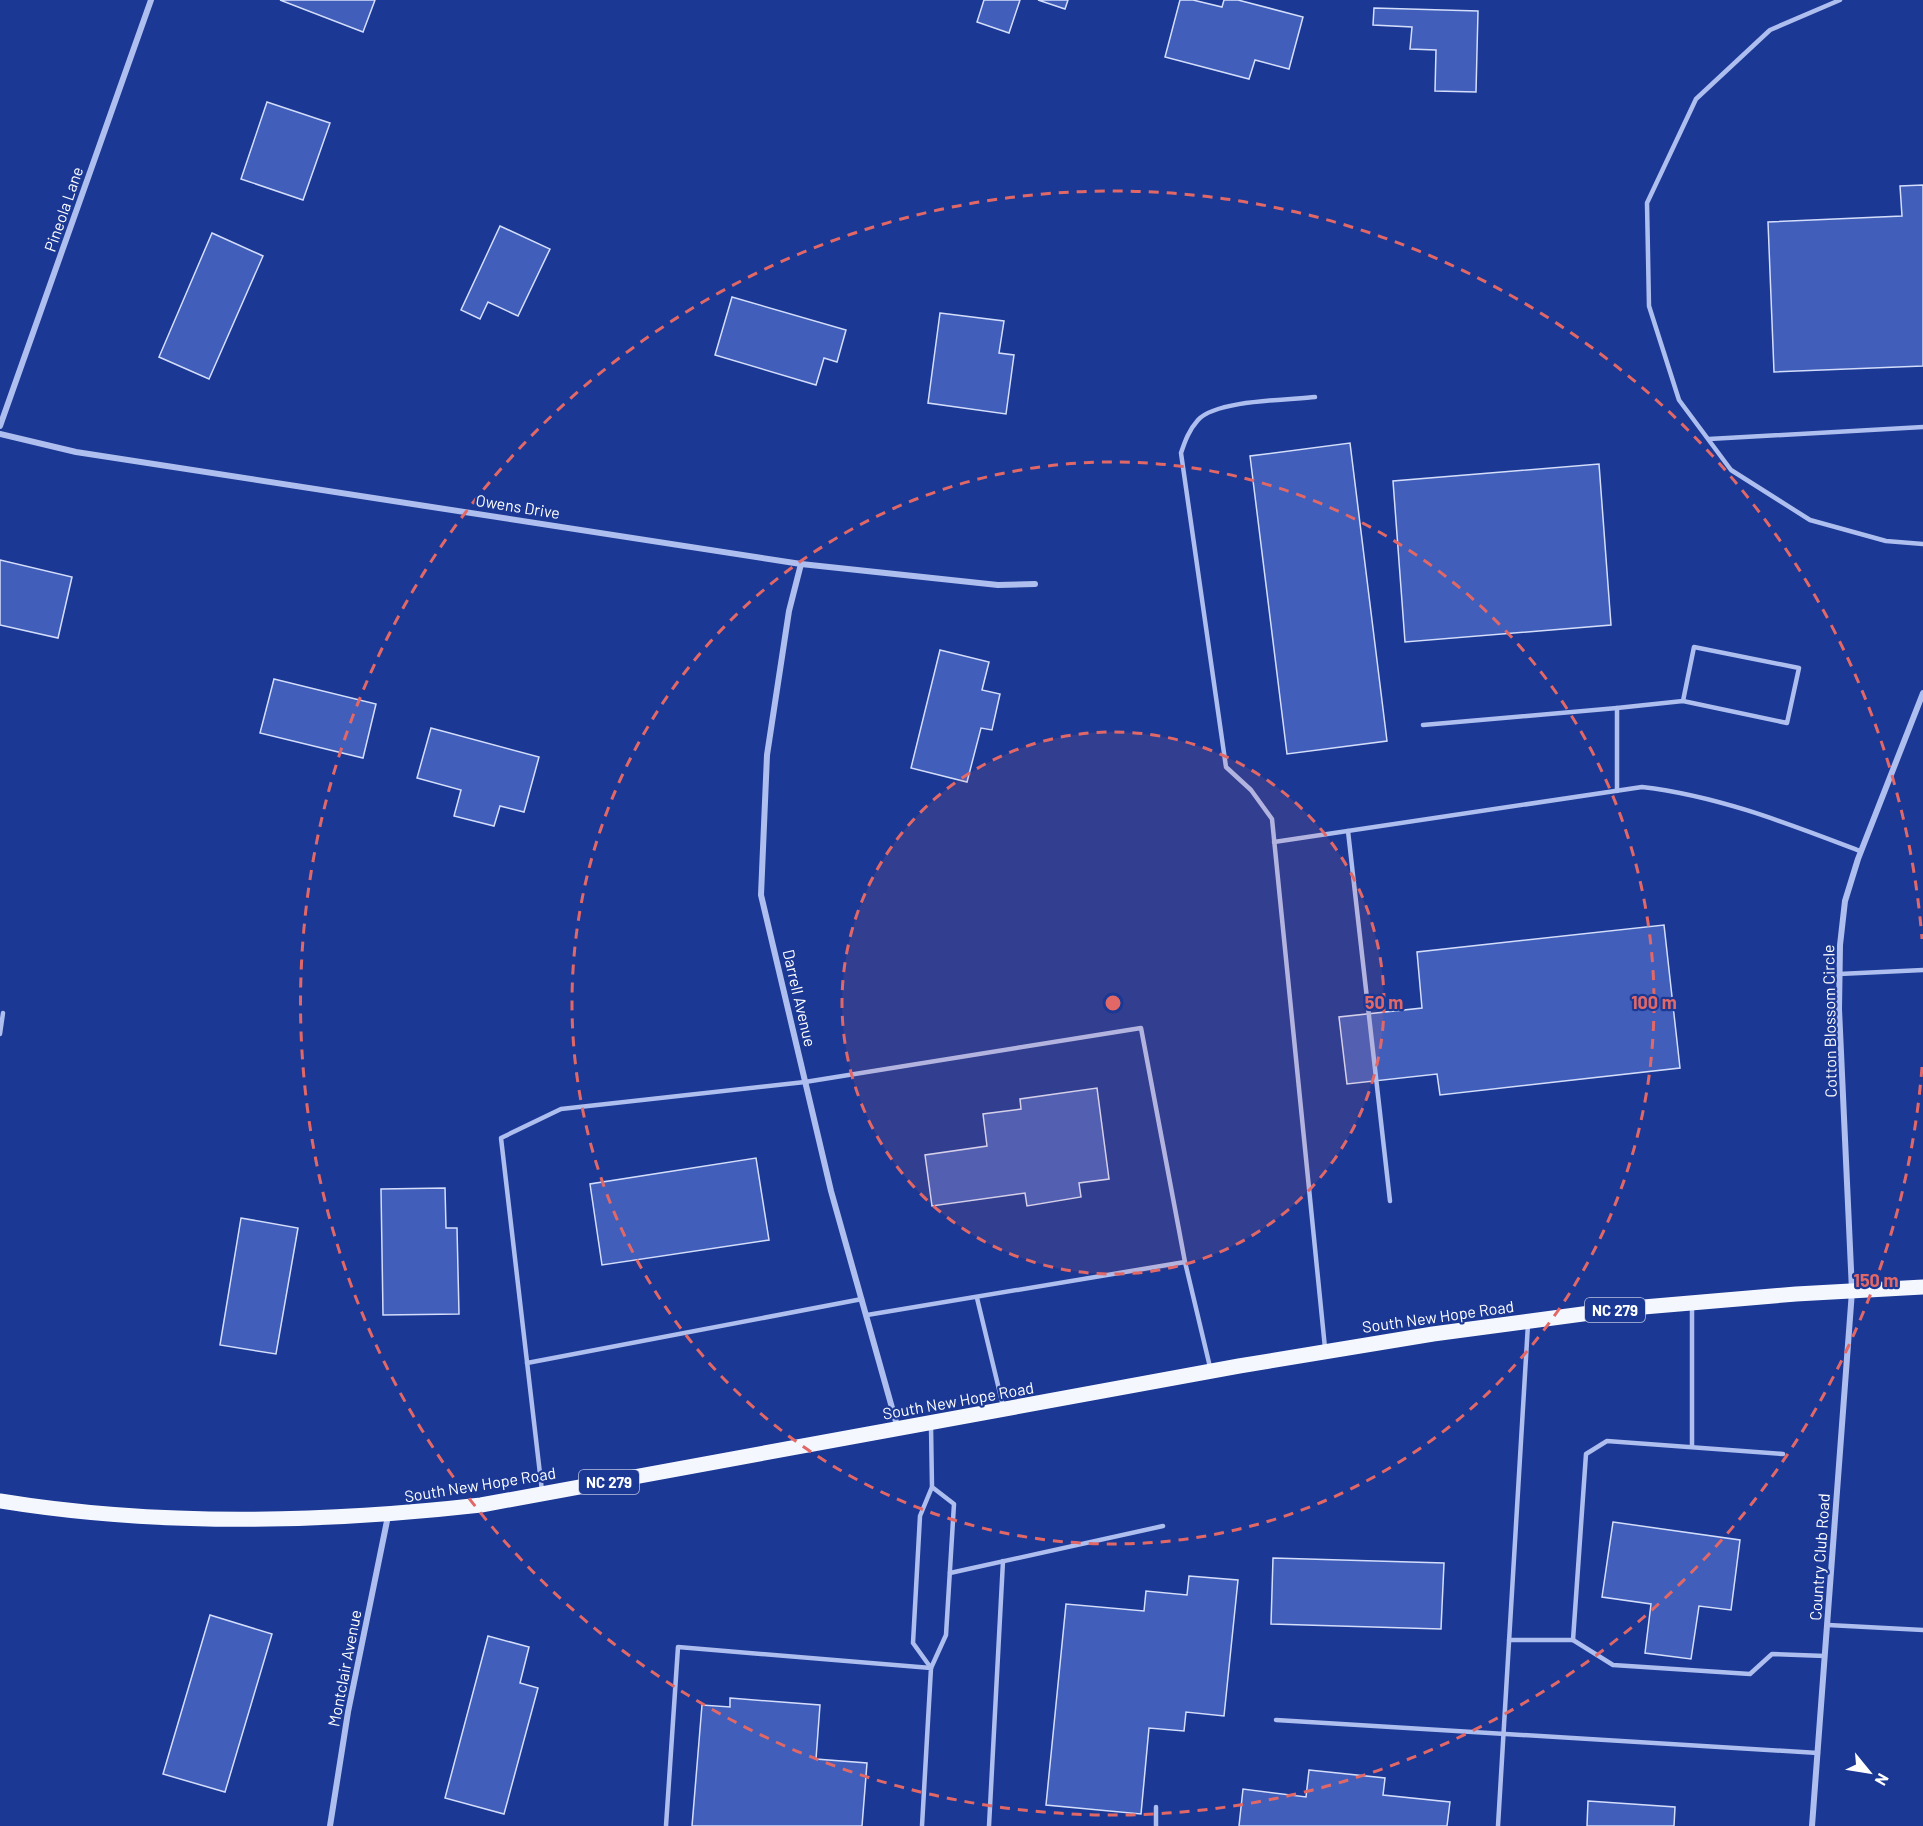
<svg xmlns="http://www.w3.org/2000/svg" width="1923" height="1826" font-family="Barlow,sans-serif">
<style>
.building{fill:#405eba;stroke:#d4defb;stroke-width:1.5}
.lines{fill:none;stroke-linecap:round;stroke-linejoin:round}
.service{stroke:#adbeef;stroke-width:4.5}
.minor{stroke:#adbeef;stroke-width:6}
.primary{stroke:#f5f7ff;stroke-width:15}
.ring{fill:none;stroke:#e26868;stroke-width:3;stroke-dasharray:10 8}
.labels{text-anchor:middle;dominant-baseline:central;stroke-width:4.5;stroke-linejoin:round;paint-order:stroke}
.shield{fill:#1b3894;stroke:#bbc3df;stroke-width:1.5}
.shield-label{font-size:15px;font-weight:bold;fill:#fff}
.street-label{font-size:16px;fill:#fff;stroke:#1b3894}
.centre{fill:#e26868;stroke:#1b3894;stroke-width:3}
.ring-label{font-size:18px;text-anchor:middle;font-weight:bold;fill:#e26868;stroke:#1b3894;stroke-width:4.5;stroke-linejoin:round;paint-order:stroke}
</style>
<rect width="100%" height="100%" fill="#1b3894"/>
<g class="building">
<polygon points="280,0 375,0 363,32"/>
<polygon points="984,0 1020,0 1009,33 977,22"/>
<polygon points="1038,0 1068,0 1065,9"/>
<polygon points="1180,0 1193,0 1222,7 1224,0 1238,0 1303,17 1289,69 1255,60 1249,79 1165,57"/>
<polygon points="1374,8 1478,11 1476,92 1435,91 1436,50 1410,49 1412,27 1373,25"/>
<polygon points="267,102 330,123 303,200 241,179"/>
<polygon points="1923,185 1923,366 1774,372 1768,222 1902,216 1900,186"/>
<polygon points="500,226 550,249 518,316 488,302 480,319 461,310"/>
<polygon points="212,233 263,256 209,379 159,357"/>
<polygon points="732,297 846,330 837,362 824,358 816,385 715,355"/>
<polygon points="940,313 1004,321 999,353 1014,355 1006,414 928,403"/>
<polygon points="1350,443 1387,741 1287,754 1250,456"/>
<polygon points="1599,464 1611,625 1405,642 1393,481"/>
<polygon points="0,560 72,577 58,638 0,625"/>
<polygon points="940,650 989,662 982,690 1000,694 992,730 981,728 967,782 911,768"/>
<polygon points="274,679 376,704 363,758 260,733"/>
<polygon points="431,728 539,757 524,812 500,806 494,826 454,816 461,790 417,778"/>
<polygon points="1664,925 1680,1068 1440,1095 1437,1074 1347,1084 1339,1017 1422,1008 1417,952"/>
<polygon points="1097,1088 1109,1179 1079,1183 1081,1197 1027,1206 1025,1193 932,1206 925,1155 987,1146 983,1114 1021,1109 1020,1099"/>
<polygon points="756,1158 769,1240 602,1265 590,1184"/>
<polygon points="445,1188 446,1228 457,1228 459,1314 383,1315 381,1189"/>
<polygon points="241,1218 298,1228 276,1354 220,1345"/>
<polygon points="1613,1522 1740,1540 1731,1610 1699,1606 1691,1659 1645,1653 1651,1604 1602,1597"/>
<polygon points="1273,1558 1444,1563 1441,1629 1271,1624"/>
<polygon points="1189,1576 1238,1580 1224,1716 1186,1712 1184,1731 1149,1728 1141,1814 1046,1805 1066,1604 1144,1611 1146,1591 1187,1595"/>
<polygon points="210,1615 272,1634 225,1792 163,1774"/>
<polygon points="488,1636 529,1647 520,1683 538,1688 504,1814 445,1798"/>
<polygon points="730,1698 820,1705 816,1759 867,1763 862,1826 692,1826 702,1705 730,1707"/>
<polygon points="1309,1770 1385,1778 1383,1795 1450,1802 1447,1826 1239,1826 1243,1789 1306,1797"/>
<polygon points="1588,1801 1675,1807 1674,1826 1587,1826"/>
</g>
<g class="lines">
<g class="service">
<polyline points="1840,0 1770,30 1696,99 1647,203 1649,306 1679,400 1731,470 1810,520 1886,541 1923,544"/>
<path d="M1315 397C1288 400 1216 400 1198 420 1189 430 1185 441 1181 453L1226 767 1251 790 1272 819 1325 1348"/>
<polyline points="1709,439 1923,427"/>
<polyline points="1617,708 1683,701 1787,723 1799,668 1694,647 1683,701"/>
<polyline points="1423,725 1617,708 1617,791"/>
<polyline points="1348,831 1390,1201"/>
<path d="M1274 842 1642 787C1719 796 1789 824 1860 851"/>
<polyline points="1839,974 1923,970"/>
<polyline points="0,1034 3,1013"/>
<polyline points="1185,1262 1210,1367"/>
<polyline points="977,1298 1003,1406"/>
<polyline points="1692,1306 1692,1446"/>
<polyline points="527,1363 862,1299"/>
<polyline points="931,1426 932,1487 920,1516 913,1643 931,1668 946,1635 954,1504 932,1487"/>
<polyline points="542,1491 501,1138 561,1109 805,1082 1141,1028 1185,1262 867,1315"/>
<polyline points="950,1573 1163,1526"/>
<polyline points="1828,1625 1923,1630"/>
<polyline points="1509,1640 1573,1640 1586,1454 1607,1441 1783,1454"/>
<polyline points="1573,1640 1613,1665 1750,1674 1772,1654 1825,1656"/>
<polyline points="1276,1720 1818,1753"/>
<polyline points="666,1826 678,1647 931,1668 922,1826"/>
<polyline points="989,1826 1003,1561"/>
<polyline points="1156,1826 1156,1807"/>
<polyline points="1498,1826 1528,1324"/>
</g>
<g class="minor">
<polyline points="0,426 151,0"/>
<polyline points="0,434 76,452 801,564 998,585 1035,584"/>
<polyline points="801,564 789,611 767,755 761,895 831,1191 898,1429"/>
<polyline points="330,1826 348,1712 388,1516"/>
<polyline points="1812,1826 1852,1291 1839,1009 1840,945 1845,901 1858,859 1923,693"/>
</g>
<path class="primary" d="M0 1501C159 1527 322 1523 481 1505L1239 1366 1433 1334 1620 1309 1796 1294 1923 1287"/>
</g>
<circle cx="1113" cy="1003" r="271" fill="#e26868" fill-opacity=".12"/>
<g class="ring">
<circle cx="1113" cy="1003" r="271"/>
<circle cx="1113" cy="1003" r="541"/>
<path d="M1922 1067A812 812 0 1 1 1922 939"/>
</g>
<g class="labels">
<g class="shield">
<rect x="1585" y="1298" width="60" height="24" rx="4.5"/>
<rect x="579" y="1470" width="60" height="24" rx="4.5"/>
</g>
<g class="shield-label">
<text x="1615" y="1310">NC 279</text>
<text x="609" y="1482">NC 279</text>
</g>
<g class="street-label">
<text transform="translate(63 209) rotate(-71)">Pineola Lane</text>
<text transform="translate(518 506) rotate(9)">Owens Drive</text>
<text transform="translate(800 998) rotate(77)">Darrell Avenue</text>
<text transform="translate(1829 1021) rotate(-91)">Cotton Blossom Circle</text>
<text transform="translate(1438 1316) rotate(-8)">South New Hope Road</text>
<text transform="translate(958 1400) rotate(-10)">South New Hope Road</text>
<text transform="translate(480 1484) rotate(-9)">South New Hope Road</text>
<text transform="translate(1819 1557) rotate(-86)">Country Club Road</text>
<text transform="translate(344 1668) rotate(-79)">Montclair Avenue</text>
</g>
</g>
<circle cx="1113" cy="1003" r="9" class="centre"/>
<g class="ring-label">
<text x="1384" y="1009">50 m</text>
<text x="1654" y="1009">100 m</text>
<text x="1876" y="1287">150 m</text>
</g>
<g transform="translate(1869 1772) rotate(120)" stroke="#1b3894" stroke-width="4.5" paint-order="stroke">
<path d="M0-4.5L10 22L0 15L-10 22Z" fill="#ffffff"/>
<text y="-9" font-size="16" font-weight="bold" text-anchor="middle" fill="#ffffff">N</text>
</g>
</svg>
